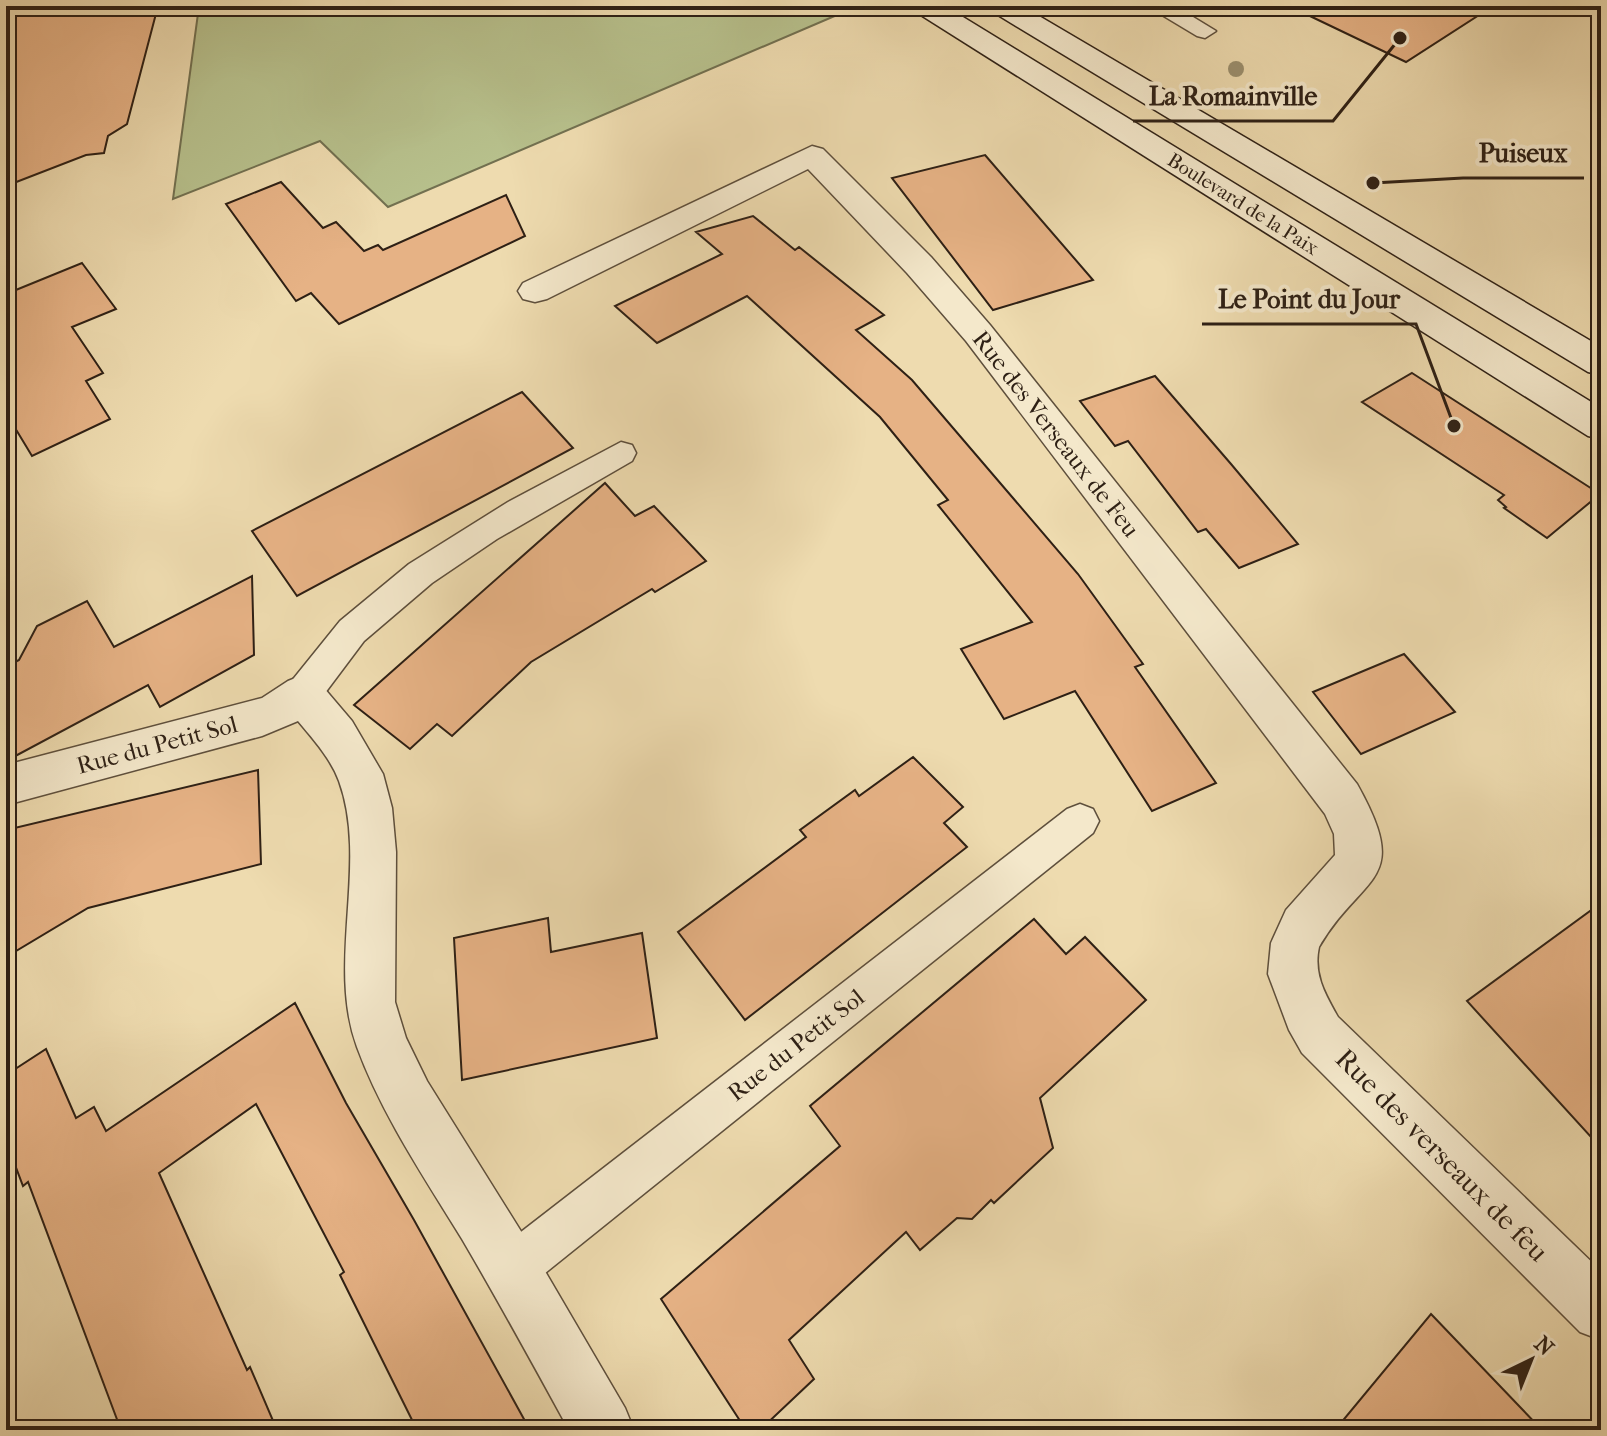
<svg xmlns="http://www.w3.org/2000/svg" width="1607" height="1436" font-family="'IM FELL French Canon',serif">
<style>
.green{fill:#b7c08c;stroke:#727050;stroke-width:2}
.building{fill:#e6b285;stroke:#2e2015;stroke-width:2}
.lines{fill:none;stroke-linecap:round;stroke-linejoin:round}
.lane-casing{stroke:#5e4f3c;stroke-width:3}
.street-casing{stroke:#5e4f3c;stroke-width:3}
.secondary-casing{stroke:#2e2015;stroke-width:3}
.lane{fill:#f4e8cb;fill-rule:evenodd}
.street{fill:#f4e8cb;fill-rule:evenodd}
.secondary{fill:#f4e8cb;fill-rule:evenodd}
.tree{fill:#9b8f6e}
.labels{text-anchor:middle;dominant-baseline:central;stroke-width:8;stroke-linejoin:round;paint-order:stroke}
.far-street-label{font-size:20px;fill:#2e2015;stroke:#f4e8cb}
.street-label{font-size:24px;fill:#2e2015;stroke:#f4e8cb}
.near-street-label{font-size:28px;fill:#2e2015;stroke:#f4e8cb}
.leader{fill:none;stroke:#2e2015;stroke-width:3}
.callout-dot{fill:#2e2015;stroke:#f4e8cb;stroke-width:3}
.callout-label{font-size:26px;text-anchor:middle;font-weight:bold;fill:#2e2015;stroke:#f4e8cb;stroke-width:8;stroke-linejoin:round;paint-order:stroke}
</style>
<rect width="100%" height="100%" fill="#eedbaf"/>
<filter id="stains"><feTurbulence type="fractalNoise" baseFrequency=".0025" numOctaves="4"/><feColorMatrix values="0 0 0 0 .2 0 0 0 0 .09 0 0 0 0 .02 0 0 0 .5 -.17"/></filter>
<radialGradient id="worn" r=".72"><stop offset=".6" stop-color="#630" stop-opacity="0"/><stop offset="1" stop-color="#630" stop-opacity=".3"/></radialGradient>
<polygon class="green" points="199,6 858,6 388,207 320,141 173,199"/>
<g class="building">
<polygon points="6,6 158,6 127,124 108,136 104,153 86,155 6,186"/>
<polygon points="1289,6 1493,6 1406,62"/>
<polygon points="985,155 1093,280 993,310 892,178"/>
<polygon points="281,182 323,228 336,222 364,251 378,245 383,250 506,195 525,236 339,324 311,293 296,301 226,204"/>
<polygon points="753,216 795,250 799,247 884,315 856,330 912,380 1078,574 1143,664 1135,667 1216,783 1152,811 1075,691 1004,719 961,649 1032,622 938,505 948,500 880,417 747,296 657,343 615,306 722,254 696,232"/>
<polygon points="82,263 116,309 72,327 103,373 86,381 110,419 32,456 6,413 6,294"/>
<polygon points="1412,373 1600,494 1547,538 1504,508 1506,507 1498,500 1504,495 1362,402"/>
<polygon points="1155,376 1231,464 1298,544 1239,568 1206,529 1198,532 1128,441 1115,446 1080,401"/>
<polygon points="522,392 573,448 297,596 252,531"/>
<polygon points="605,483 635,516 654,506 706,561 655,592 652,589 531,662 452,736 437,724 410,749 354,705"/>
<polygon points="252,576 254,655 160,707 148,685 6,761 6,667 19,660 37,626 87,601 114,647"/>
<polygon points="1404,654 1455,712 1361,754 1313,692"/>
<polygon points="913,757 963,807 944,823 967,847 745,1020 678,932 806,837 800,830 855,790 859,796"/>
<polygon points="258,770 261,864 88,908 6,957 6,830"/>
<polygon points="1601,903 1601,1148 1467,1001"/>
<polygon points="548,918 551,952 642,933 657,1038 462,1080 454,938"/>
<polygon points="1034,919 1066,954 1085,937 1146,1000 1040,1098 1053,1148 994,1203 991,1200 972,1219 957,1218 920,1250 906,1232 789,1340 814,1379 760,1430 746,1430 661,1299 840,1146 810,1106"/>
<polygon points="295,1003 346,1103 414,1220 530,1430 417,1430 340,1275 344,1272 256,1104 159,1173 247,1370 250,1367 277,1430 121,1430 28,1182 23,1186 6,1141 6,1075 46,1049 76,1118 94,1107 106,1131"/>
<polygon points="1431,1314 1542,1430 1335,1430"/>
</g>
<g class="lines">
<g class="lane-casing">
<g id="lane">
<polygon points="1147,6 1175,6 1216,31 1205,38 1197,36"/>
<polygon points="621,442 632,445 636,453 632,461 497,539 432,583 364,641 316,705 303,709 290,705 285,694 290,683 340,621 409,564 508,502"/>
<polygon points="1080,804 1093,809 1099,821 1093,833 529,1286 512,1292 495,1286 489,1269 495,1252 1067,809"/>
</g>
</g>
<g class="street-casing">
<g id="street">
<path d="M812 146 823 149 931 257 990 325 1357 784C1413 884 1363 872 1319 947 1313 974 1325 994 1338 1017L1601 1271V1340L1580 1332 1302 1053 1289 1030 1268 974 1271 943 1286 910 1335 855 1334 834 1325 814 966 341 907 273 808 169 547 299 535 302 523 299 518 291 523 283Z"/>
<path d="M303 675 318 681 352 721 383 774 392 808 396 852 395 1002 406 1038 427 1081 532 1249 625 1408 634 1430H569C534 1366 499 1302 462 1239 424 1177 382 1115 357 1047 326 963 369 863 339 781 331 759 313 739 298 721L262 736 6 805V765L262 698 288 681Z"/>
</g>
</g>
<g class="secondary-casing">
<g id="secondary">
<polygon points="913,6 945,6 1601,408 1601,439 1588,436 916,12"/>
<polygon points="990,6 1022,6 1601,347 1601,375 1588,372 993,12"/>
</g>
</g>
<use href="#lane" class="lane"/>
<use href="#street" class="street"/>
<use href="#secondary" class="secondary"/>
</g>
<circle class="tree" cx="1236" cy="69" r="8"/>
<g class="labels">
<g class="far-street-label">
<text transform="translate(1243 204) rotate(32)">Boulevard de la Paix</text>
</g>
<g class="street-label">
<text transform="translate(1056 434) rotate(52)">Rue des Verseaux de Feu</text>
<text transform="translate(157 745) rotate(-15)">Rue du Petit Sol</text>
<text transform="translate(796 1045) rotate(-38)">Rue du Petit Sol</text>
</g>
<g class="near-street-label">
<text transform="translate(1442 1155) rotate(45)">Rue des verseaux de feu</text>
</g>
</g>
<path class="leader" d="M1400 38L1333 121H1133M1373 183L1463 178H1584M1454 426L1416 324H1202"/>
<g class="callout-dot">
<circle cx="1400" cy="38" r="8"/>
<circle cx="1373" cy="183" r="8"/>
<circle cx="1454" cy="426" r="8"/>
</g>
<g class="callout-label">
<text x="1233" y="105">La Romainville</text>
<text x="1523" y="162">Puiseux</text>
<text x="1309" y="308">Le Point du Jour</text>
</g>
<rect width="1607" height="1436" fill="none" stroke="#eedbaf" stroke-width="32"/>
<rect x="8" y="8" width="1591" height="1420" fill="none" stroke="#2e2015" stroke-width="4"/>
<rect x="16" y="16" width="1575" height="1404" fill="none" stroke="#2e2015" stroke-width="2"/>
<g transform="translate(1531 1360) rotate(43)" stroke="#f4e8cb" stroke-width="6" paint-order="stroke">
<path d="M0-6L14 30L0 20L-14 30Z" fill="#2e2015"/>
<text y="-12" font-size="22" font-weight="bold" text-anchor="middle" fill="#2e2015">N</text>
</g>
<rect width="100%" height="100%" filter="url(#stains)"/>
<rect width="100%" height="100%" fill="url(#worn)"/>
</svg>
